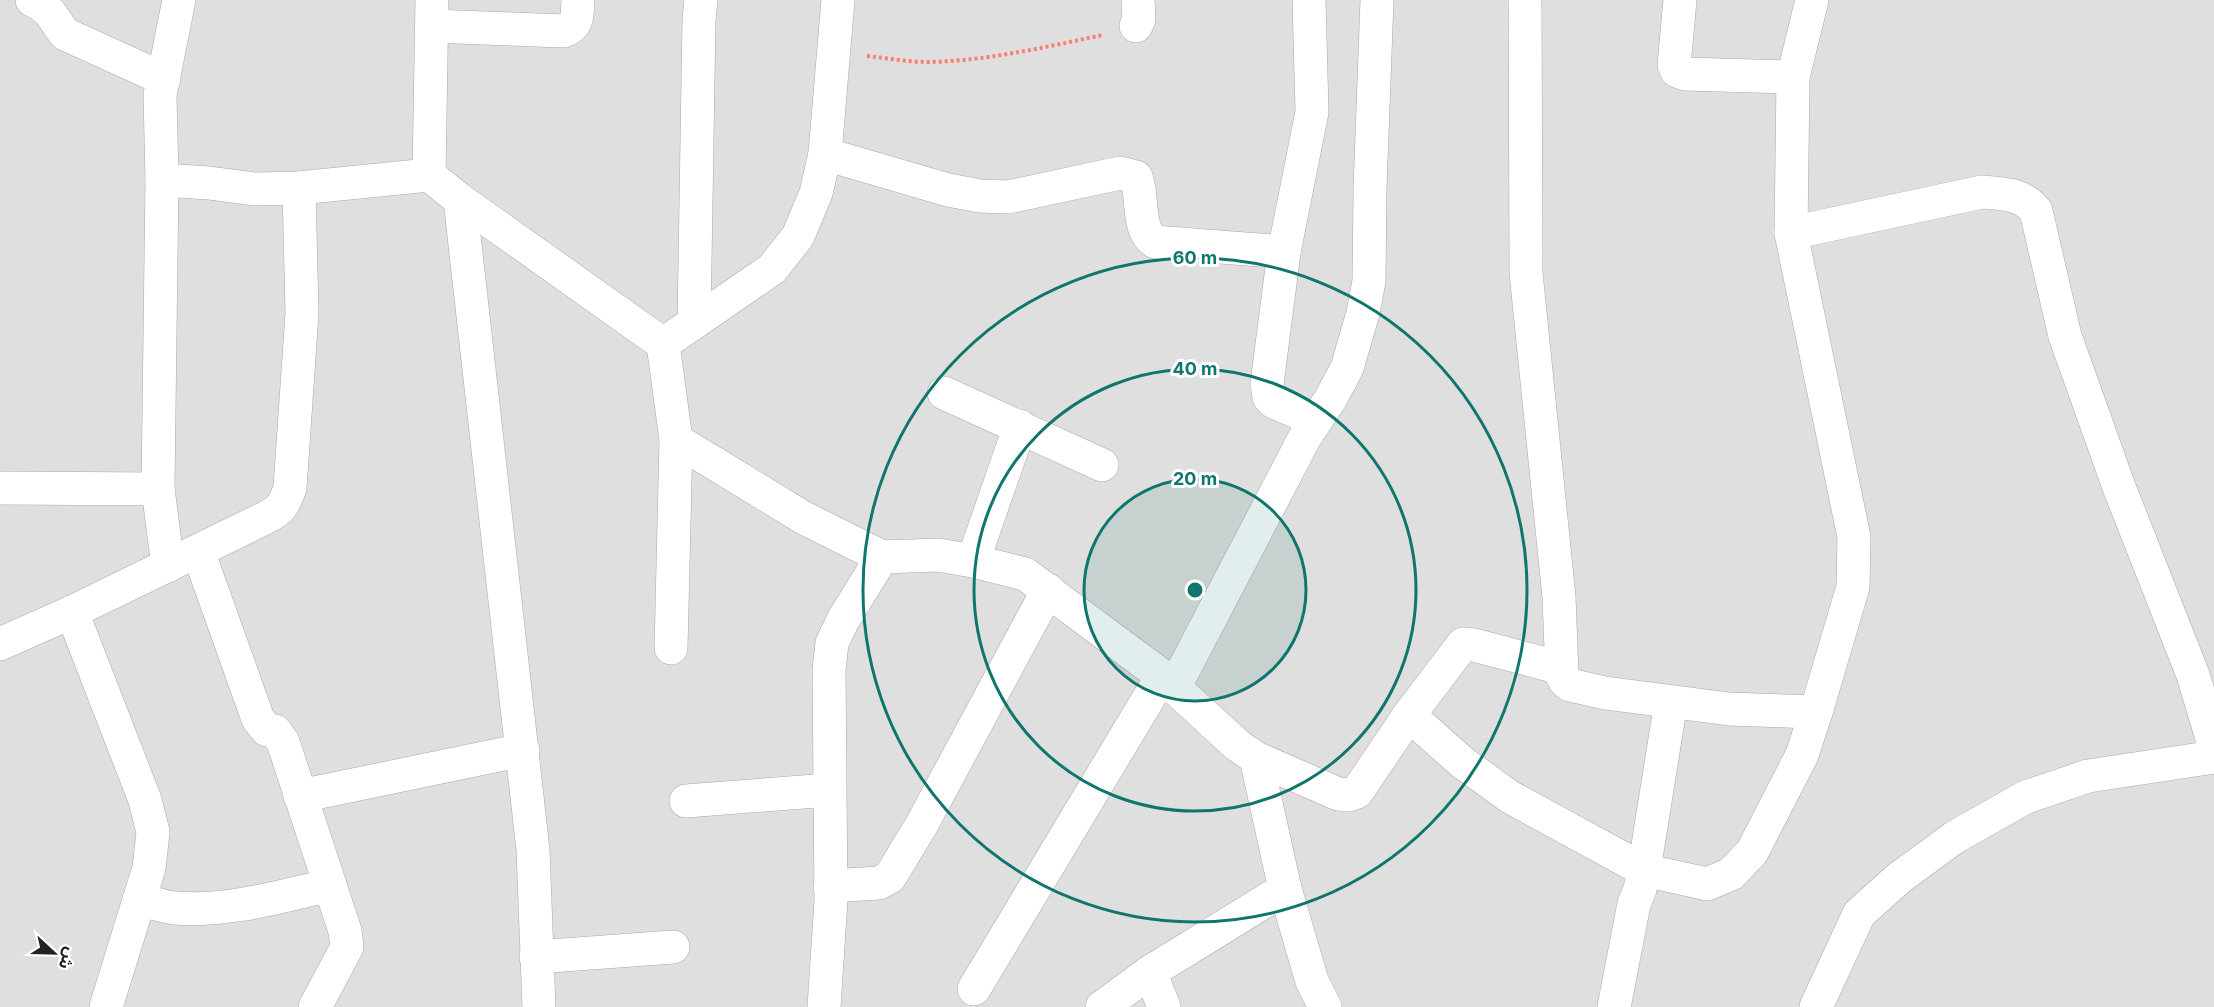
<svg xmlns="http://www.w3.org/2000/svg" width="2214" height="1007" font-family="Inter,'Noto Sans Arabic',sans-serif">
<style>
.residential{fill:#e0dfdf}
.lines{fill:none;stroke-linecap:round;stroke-linejoin:round}
.minor-casing{stroke:#a9a9a9;stroke-width:34}
.path{stroke:#fa8072;stroke-width:4;stroke-dasharray:3 3;stroke-linecap:butt}
.minor{stroke:#fff;stroke-width:33}
.ring{fill:none;stroke:#0f766e;stroke-width:3}
.centre{fill:#0f766e;stroke:#fff;stroke-width:3}
.ring-label{font-size:18px;text-anchor:middle;font-weight:bold;fill:#0f766e;stroke:#fff;stroke-width:6;stroke-linejoin:round;paint-order:stroke}
</style>
<rect width="100%" height="100%" fill="#f2efe9"/>
<rect class="residential" x="0" y="0" width="2214" height="1007"/>
<g class="lines">
<g class="minor-casing">
<g id="minor">
<path d="M32 0C51 8 53 19 65 34L164 79"/>
<polyline points="1309,0 1312,112 1284,252 1267,384 1269,397 1274,402 1315,420"/>
<polyline points="1525,0 1526,273 1559,597 1562,675 1565,681 1570,685 1605,693 1729,709 1816,712"/>
<polyline points="1680,0 1674,65 1677,71 1685,74 1793,77"/>
<path d="M432 26 564 31C579 25 577 15 578 0"/>
<polyline points="1136,26 1139,19 1138,0"/>
<path d="M825 154 948 190 980 196 1008 197 1120 173 1136 177C1144 197 1136 229 1155 242L1284 252"/>
<polyline points="429,175 432,0"/>
<polyline points="162,180 209,183 254,189 299,188 429,175 460,200 663,344"/>
<polyline points="460,200 533,850 539,1007"/>
<path d="M1791 233 1982 192C2003 194 2022 193 2036 211L2065 336 2119 487 2193 675 2214 745"/>
<polyline points="694,323 699,20 701,0"/>
<polyline points="944,393 1102,465"/>
<polyline points="676,440 804,518 882,557 938,555 973,561 1025,574 1162,676 1237,745 1256,758 1285,889 1312,981 1325,1007"/>
<polyline points="0,488 158,489"/>
<polyline points="198,551 258,719 267,730 275,731 283,742 345,931 347,947 315,1007"/>
<polyline points="973,561 1020,426"/>
<polyline points="168,566 158,489 162,180 160,95 179,0"/>
<polyline points="72,612 145,800 153,832 149,868 106,1007"/>
<path d="M0 644 72 612 265 518C281 510 284 505 290 488L302 313 299 188"/>
<polyline points="671,648 676,440 663,344 772,269 798,236 816,193 825,154 838,0"/>
<polyline points="1174,688 1305,437 1331,398 1347,368 1363,313 1369,281 1370,189 1377,0"/>
<polyline points="1409,715 1463,763 1510,797 1644,870 1671,702"/>
<polyline points="1256,758 1338,794 1349,795 1357,792 1409,715 1463,644 1474,645 1561,668"/>
<polyline points="300,796 523,750"/>
<polyline points="686,801 829,790"/>
<polyline points="830,886 879,883 890,877 922,824 1048,590"/>
<path d="M139 900C151 902 163 907 175 908 229 912 278 897 330 885"/>
<polyline points="536,957 673,947"/>
<polyline points="1150,972 1164,1007"/>
<polyline points="974,989 1162,676"/>
<polyline points="824,1007 831,900 829,670 832,643 843,620 882,557"/>
<polyline points="1102,1007 1150,972 1285,889"/>
<polyline points="1614,1007 1634,904 1640,889 1644,870 1707,884 1731,874 1752,852 1802,755 1816,712 1853,587 1854,537 1791,233 1793,77 1812,0"/>
<polyline points="1816,1007 1859,914 1899,878 1955,837 2026,797 2088,776 2214,757"/>
</g>
</g>
<path class="path" d="M867 56C887 58 907 62 927 62 987 61 1045 47 1103 35"/>
<use href="#minor" class="minor"/>
</g>
<circle cx="1195" cy="590" r="111" fill="#0f766e" fill-opacity=".12"/>
<g class="ring">
<circle cx="1195" cy="590" r="111"/>
<circle cx="1195" cy="590" r="221"/>
<circle cx="1195" cy="590" r="332"/>
</g>
<circle cx="1195" cy="590" r="9" class="centre"/>
<g class="ring-label">
<text x="1195" y="264">60 m</text>
<text x="1195" y="375">40 m</text>
<text x="1195" y="485">20 m</text>
</g>
<g transform="translate(54 953) rotate(112)" stroke="#ffffff" stroke-width="4.5" paint-order="stroke">
<path d="M0-4.5L10 22L0 15L-10 22Z" fill="#222222"/>
<text y="-9" font-size="16" font-weight="bold" text-anchor="middle" fill="#222222">ش</text>
</g>
</svg>
